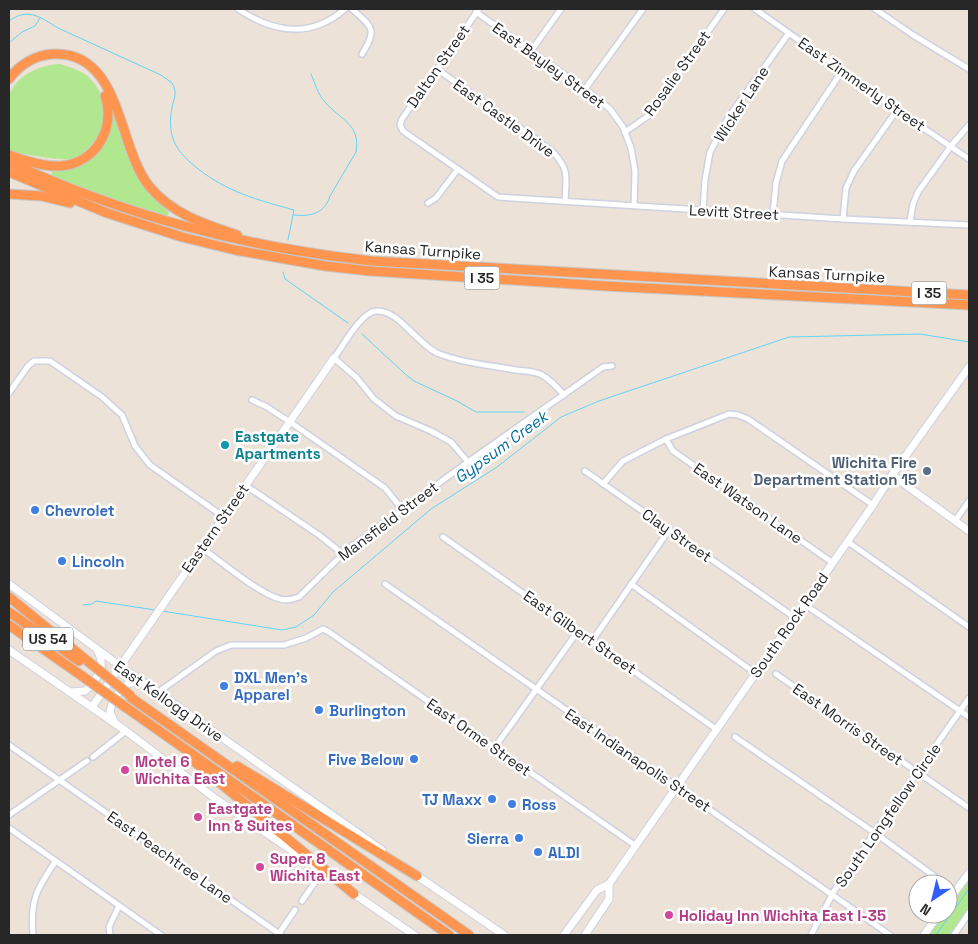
<svg xmlns="http://www.w3.org/2000/svg" width="978" height="944" font-family="'Space Grotesk',sans-serif">
<style>
.green{fill:#b0e78f}
.lines{fill:none;stroke-linecap:round;stroke-linejoin:round}
.stream{stroke:#61d4f7;stroke-width:1}
.street-casing{stroke:#cdd1e2;stroke-width:8}
.secondary-casing{stroke:#cdd1e2;stroke-width:9}
.highway-casing{stroke:#c7c7c7;stroke-width:11}
.street{stroke:#fff;stroke-width:5}
.secondary{stroke:#fff;stroke-width:7}
.highway{stroke:#ff954f;stroke-width:9}
.highway-bridge-casing{stroke:#c7c7c7;stroke-width:11;stroke-linecap:butt}
.highway-bridge{stroke:#ff954f;stroke-width:9}
.culture-dot{fill:#0f9aa8;stroke:#fff;stroke-width:2}
.service-dot{fill:#5c6f8a;stroke:#fff;stroke-width:2}
.shop-dot{fill:#3f7fe0;stroke:#fff;stroke-width:2}
.hotel-dot{fill:#d1479c;stroke:#fff;stroke-width:2}
.labels{text-anchor:middle;dominant-baseline:central;stroke-width:5;stroke-linejoin:round;paint-order:stroke}
.shield{fill:#fff;stroke:#686868;stroke-width:1}
.shield-label{font-size:14px;font-weight:bold;fill:#272727}
.street-label{font-size:15px;fill:#272727;stroke:#fff}
.culture-label{font-size:15px;font-weight:bold;fill:#0d838f;stroke:#fff;text-anchor:start}
.service-label{font-size:15px;font-weight:bold;fill:#4e5e75;stroke:#fff;text-anchor:end}
.shop-label{font-size:15px;font-weight:bold;fill:#366cbe;stroke:#fff;text-anchor:start}
.hotel-label{font-size:15px;font-weight:bold;fill:#b23c85;stroke:#fff;text-anchor:start}
.water-label{font-size:16px;font-style:italic;fill:#036fa0;stroke:#fff}
</style>
<rect width="100%" height="100%" fill="#ece2d7"/>
<g class="green">
<path d="M60 64C72 68 85 71 93 82 111 103 106 133 86 150 83 153 78 158 73 159 64 161 19 154 9 151 9 139 6 105 9 96 16 75 40 65 60 64Z"/>
<path d="M112 110 134 171 149 194 169 212 166 218 51 177 53 170C63 170 74 169 83 164 102 153 113 131 112 110Z"/>
<polygon points="969,879 969,908 950,935 929,935 944,914 948,914 948,908"/>
</g>
<g class="lines">
<g class="stream">
<path d="M9 21C28 7 40 17 58 28L161 75 172 83C178 93 174 97 172 108 170 116 170 127 172 135 175 149 186 159 197 168 227 192 258 200 294 210L288 240"/>
<polyline points="9,43 22,32 35,26 40,18"/>
<path d="M294 215C311 217 325 213 330 196L356 152C361 124 340 120 325 102 318 95 315 83 311 74"/>
<polyline points="283,272 285,279 348,323"/>
<polyline points="362,334 404,373 414,381 457,401 476,412 524,412"/>
<polyline points="83,605 92,604 96,601 155,610"/>
<polyline points="162,611 282,630 296,627 314,615 333,592 431,509 497,467 561,417 599,401 789,337 920,334 969,342"/>
<polyline points="936,935 969,889"/>
</g>
<g class="street-casing">
<g id="street">
<path d="M238 9C274 33 310 39 345 9"/>
<path d="M352 9C372 27 378 29 362 54"/>
<polyline points="479,9 402,119 400,125 403,131 498,197 843,219 969,225"/>
<polyline points="755,9 897,110 969,159"/>
<polyline points="875,9 913,35 969,69"/>
<polyline points="476,12 590,93 610,109 623,127 631,148 635,171 634,206"/>
<polyline points="531,51 561,9"/>
<path d="M437 69 552 151C570 170 566 177 565 201"/>
<polyline points="585,89 643,9"/>
<polyline points="625,132 648,116 724,9"/>
<polyline points="428,203 436,198 458,169"/>
<polyline points="703,210 705,180 710,152 728,118 789,33"/>
<polyline points="773,214 776,183 782,161 842,71"/>
<polyline points="843,219 846,188 854,171 897,110"/>
<polyline points="910,221 913,204 918,192 951,146 969,125"/>
<polyline points="9,393 28,366 34,361 50,361 102,397 122,415 135,446 150,465 224,517"/>
<polyline points="252,400 267,407 290,422 385,488 402,509"/>
<polyline points="666,439 673,451 833,563"/>
<path d="M468 462 451 442 431 431 396 416 374 399 357 378 334 358C343 346 361 312 376 311 398 309 416 343 437 353 462 363 489 365 516 370 524 371 534 371 542 375 551 380 557 387 564 395"/>
<polyline points="585,471 794,617"/>
<polyline points="603,484 623,461 666,439 729,414 738,415 748,419 873,505"/>
<polyline points="245,485 319,535 343,554"/>
<polyline points="955,521 969,501"/>
<polyline points="443,537 716,729"/>
<polyline points="848,542 969,627"/>
<path d="M202 548C221 562 260 594 280 599 287 601 293 599 299 597L348 549 468 462 603 367 612 366"/>
<polyline points="385,584 890,935"/>
<polyline points="631,584 755,673"/>
<polyline points="804,604 969,717"/>
<polyline points="592,641 669,530"/>
<polyline points="776,674 969,808"/>
<polyline points="157,693 216,651 231,645 284,645 306,638 323,629 329,632 636,846"/>
<polyline points="735,737 875,833 945,884"/>
<polyline points="9,745 281,935"/>
<polyline points="495,747 578,631"/>
<polyline points="93,757 126,731"/>
<polyline points="9,815 87,761"/>
<polyline points="9,828 161,935"/>
<polyline points="948,886 955,891"/>
<polyline points="302,901 322,872"/>
<path d="M33 935C30 901 36 890 55 862"/>
<polyline points="110,935 109,927 119,906"/>
<polyline points="278,935 295,910"/>
<polyline points="811,935 834,891 969,698"/>
<polyline points="954,935 969,913"/>
</g>
</g>
<g class="secondary-casing">
<g id="secondary">
<polyline points="892,475 969,531"/>
<polyline points="9,584 120,666 382,850"/>
<polyline points="9,650 126,731 216,799 319,869"/>
<path d="M71 692 85 691C96 681 107 667 98 652"/>
<polyline points="92,707 334,358"/>
<path d="M114 721 110 712C112 698 126 677 142 683"/>
<polyline points="413,873 504,935"/>
<polyline points="350,891 414,935"/>
<polyline points="948,901 969,873"/>
<polyline points="564,935 597,890 609,884 873,505 892,475 969,367"/>
<polyline points="585,935 609,899 609,884"/>
<polyline points="924,935 939,914"/>
</g>
</g>
<g class="highway-casing">
<g id="highway">
<path d="M9 79C19 65 35 55 53 54 122 51 117 146 149 186 172 214 204 224 237 235"/>
<path d="M9 155C25 161 44 167 61 166 96 163 116 128 105 96"/>
<path d="M9 162C126 216 243 247 372 261L969 295"/>
<polyline points="9,172 107,213 182,237 235,250 325,266 370,271 605,286 969,305"/>
<polyline points="9,194 41,196 70,203"/>
<polyline points="9,597 90,663"/>
<polyline points="9,612 79,661"/>
<polyline points="9,625 82,676"/>
<polyline points="130,697 469,935"/>
<polyline points="124,706 449,935"/>
<polyline points="196,763 354,894"/>
<polyline points="237,766 417,876"/>
</g>
</g>
<use href="#street" class="street"/>
<use href="#secondary" class="secondary"/>
<use href="#highway" class="highway"/>
<g class="highway-bridge-casing">
<g id="highway-bridge">
<polyline points="90,663 131,696"/>
<polyline points="82,676 124,706"/>
</g>
</g>
<use href="#highway-bridge" class="highway-bridge"/>
</g>
<circle class="culture-dot" cx="225" cy="445" r="5"/>
<circle class="service-dot" cx="927" cy="471" r="5"/>
<g class="shop-dot">
<circle cx="35" cy="510" r="5"/>
<circle cx="62" cy="561" r="5"/>
<circle cx="224" cy="686" r="5"/>
<circle cx="319" cy="710" r="5"/>
<circle cx="414" cy="759" r="5"/>
<circle cx="492" cy="799" r="5"/>
<circle cx="512" cy="804" r="5"/>
<circle cx="519" cy="838" r="5"/>
<circle cx="538" cy="852" r="5"/>
</g>
<g class="hotel-dot">
<circle cx="125" cy="770" r="5"/>
<circle cx="198" cy="817" r="5"/>
<circle cx="260" cy="867" r="5"/>
<circle cx="669" cy="915" r="5"/>
</g>
<g class="labels">
<g class="shield">
<rect x="464.5" y="266.5" width="35" height="23" rx="4"/>
<rect x="911.5" y="281.5" width="35" height="23" rx="4"/>
<rect x="23" y="627.5" width="50" height="23" rx="4"/>
</g>
<g class="shield-label">
<text x="482" y="278">I 35</text>
<text x="929" y="293">I 35</text>
<text x="48" y="639">US 54</text>
</g>
<g class="street-label">
<text transform="translate(549 65) rotate(36)">East Bayley Street</text>
<text transform="translate(438 66) rotate(-55)">Dalton Street</text>
<text transform="translate(677 73) rotate(-54)">Rosalie Street</text>
<text transform="translate(862 84) rotate(35)">East Zimmerly Street</text>
<text transform="translate(741 104) rotate(-57)">Wicker Lane</text>
<text transform="translate(504 118) rotate(36)">East Castle Drive</text>
<text transform="translate(734 212) rotate(3)">Levitt Street</text>
<text transform="translate(423 250) rotate(4)">Kansas Turnpike</text>
<text transform="translate(827 274) rotate(3)">Kansas Turnpike</text>
<text transform="translate(748 503) rotate(35)">East Watson Lane</text>
<text transform="translate(388 521) rotate(-37)">Mansfield Street</text>
<text transform="translate(215 528) rotate(-55)">Eastern Street</text>
<text transform="translate(677 535) rotate(35)">Clay Street</text>
<text transform="translate(789 625) rotate(-55)">South Rock Road</text>
<text transform="translate(580 632) rotate(35)">East Gilbert Street</text>
<text transform="translate(169 701) rotate(35)">East Kellogg Drive</text>
<text transform="translate(848 724) rotate(35)">East Morris Street</text>
<text transform="translate(479 737) rotate(35)">East Orme Street</text>
<text transform="translate(638 760) rotate(34)">East Indianapolis Street</text>
<text transform="translate(888 815) rotate(-55)">South Longfellow Circle</text>
<text transform="translate(170 857) rotate(35)">East Peachtree Lane</text>
</g>
<g class="culture-label">
<text x="235" y="436">Eastgate<tspan x="235" dy="17">Apartments</tspan></text>
</g>
<g class="service-label">
<text x="917" y="462">Wichita Fire<tspan x="917" dy="17">Department Station 15</tspan></text>
</g>
<g class="shop-label">
<text x="45" y="510">Chevrolet</text>
<text x="72" y="561">Lincoln</text>
<text x="234" y="677">DXL Men's<tspan x="234" dy="17">Apparel</tspan></text>
<text x="329" y="710">Burlington</text>
<text x="404" y="759" text-anchor="end">Five Below</text>
<text x="482" y="799" text-anchor="end">TJ Maxx</text>
<text x="522" y="804">Ross</text>
<text x="509" y="838" text-anchor="end">Sierra</text>
<text x="548" y="852">ALDI</text>
</g>
<g class="hotel-label">
<text x="135" y="761">Motel 6<tspan x="135" dy="17">Wichita East</tspan></text>
<text x="208" y="808">Eastgate<tspan x="208" dy="17">Inn &amp; Suites</tspan></text>
<text x="270" y="858">Super 8<tspan x="270" dy="17">Wichita East</tspan></text>
<text x="679" y="915">Holiday Inn Wichita East I-35</text>
</g>
<g class="water-label">
<text transform="translate(501 447) rotate(-36)">Gypsum Creek</text>
</g>
</g>
<rect width="978" height="944" fill="none" stroke="#272727" stroke-width="20"/>
<g transform="translate(933 899) rotate(215)"><circle r="24" fill="#ffffff" stroke="#a9a9a9"/>
<path d="M0-4L9 19L0 12L-9 19Z" fill="#315fff"/>
<text y="-8" font-size="14" font-weight="bold" text-anchor="middle" fill="#272727">N</text>
</g>
</svg>
